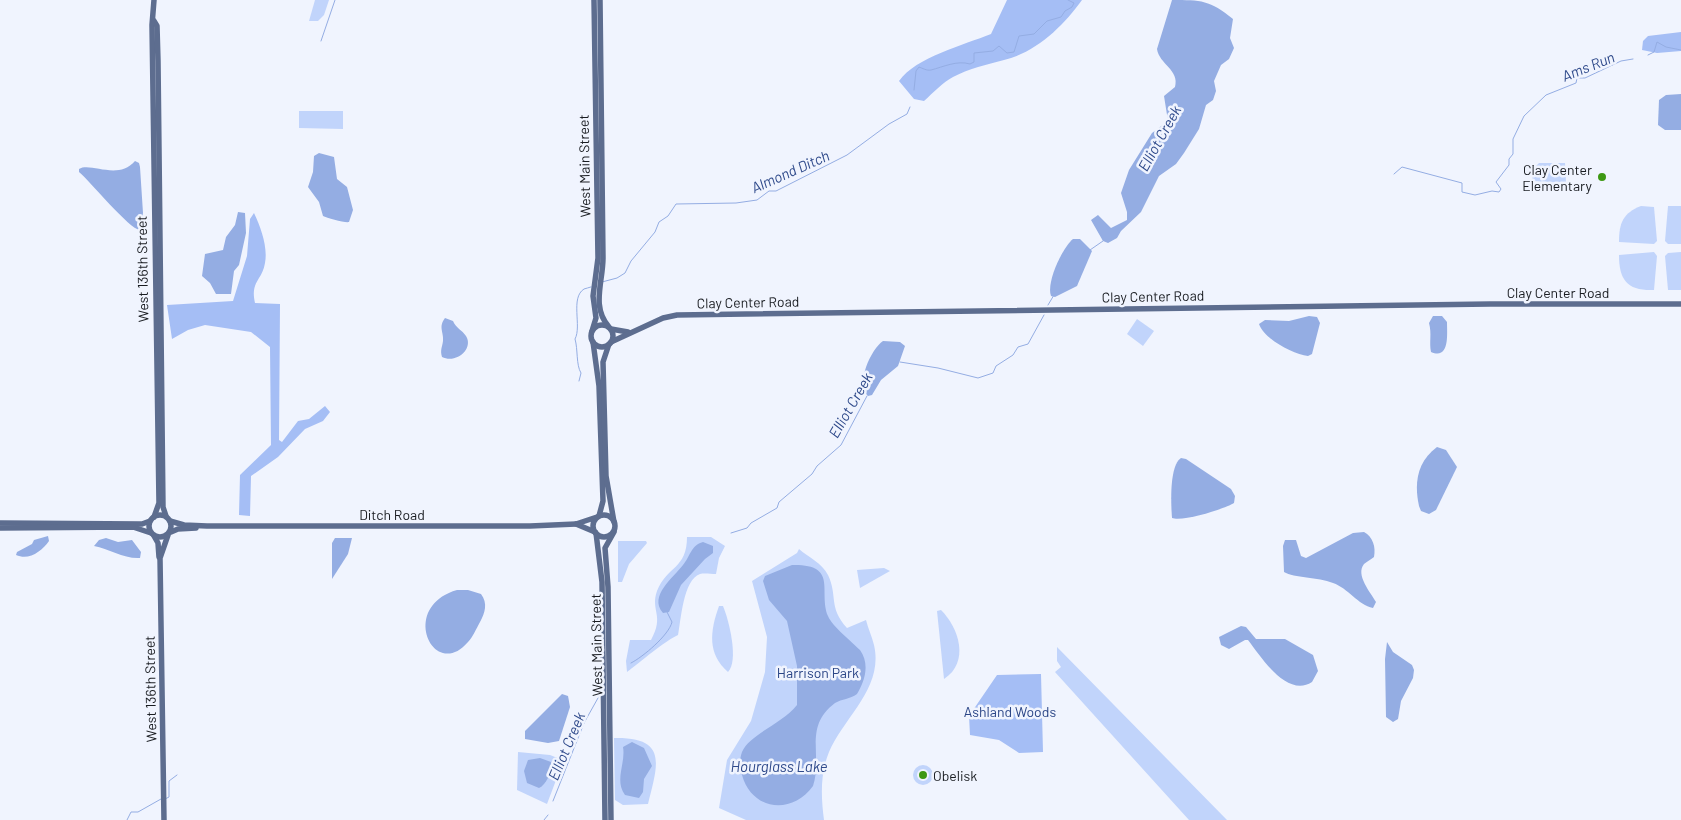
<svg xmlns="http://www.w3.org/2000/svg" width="1681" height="820" font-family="Barlow,sans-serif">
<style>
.green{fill:#c1d4fb}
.forest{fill:#a5bef5}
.water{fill:#94ade3}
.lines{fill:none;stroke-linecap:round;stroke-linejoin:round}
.stream{stroke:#94ade3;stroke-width:1}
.secondary{stroke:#5d6d8f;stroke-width:5.5}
.poi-dot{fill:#3d9813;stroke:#f0f4fe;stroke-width:2}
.labels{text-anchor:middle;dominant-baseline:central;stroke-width:5;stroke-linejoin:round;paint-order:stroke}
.street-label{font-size:14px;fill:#191c21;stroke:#f0f4fe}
.poi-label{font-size:14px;fill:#191c21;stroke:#f0f4fe;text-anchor:end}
.park-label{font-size:14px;fill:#2a4586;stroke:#f0f4fe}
.water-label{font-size:15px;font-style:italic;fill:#2f4a8b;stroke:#f0f4fe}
</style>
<rect width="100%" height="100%" fill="#f0f4fe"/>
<g class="green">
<polygon points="315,0 329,0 324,15 318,21 309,21"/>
<polygon points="299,111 343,111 343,129 299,128"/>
<polygon points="1539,163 1565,163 1566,183 1532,181 1533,169"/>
<path d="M1641 206 1654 207 1657 241 1654 244 1619 242C1619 223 1623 213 1641 206Z"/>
<polygon points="1668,206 1681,206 1681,244 1668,244 1665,241"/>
<path d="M1654 252 1657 256 1654 290C1628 291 1619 281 1619 255Z"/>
<polygon points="1681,252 1681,290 1668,290 1665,256 1668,253"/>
<polygon points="1137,319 1154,331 1143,346 1127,334"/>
<path d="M687 537H711L725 546 719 558 716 574C711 574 704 573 700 574 683 580 681 620 678 635 666 640 639 663 627 672L626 661 630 640H651C665 615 650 611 657 591 667 566 687 569 687 537Z"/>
<polygon points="618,541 646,541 647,543 629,564 622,582 618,582"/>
<path d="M799 549C808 557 822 563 828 575 838 596 828 607 847 628L866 620C868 628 872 637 874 645 884 688 844 717 829 752 820 774 821 797 824 820H746L719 808 727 760 751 721 765 672 767 637 752 581 797 553Z"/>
<polygon points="884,568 890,571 860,588 857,570"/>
<path d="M719 606H723C729 620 739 661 728 672 707 654 710 631 719 606Z"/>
<path d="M941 610C959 628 970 662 944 679L937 611Z"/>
<polygon points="1057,647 1227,820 1189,820 1055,672 1061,667 1057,661"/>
<path d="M614 738C668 737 658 764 648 804L623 805 615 800Z"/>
<polygon points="518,752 550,755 560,759 561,767 547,804 517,790"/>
<circle cx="923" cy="775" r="10"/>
</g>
<g class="forest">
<path d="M1007 0H1082C1063 26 1037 52 1004 60 986 65 970 68 953 77 943 82 933 93 924 101L914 99 899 81C916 57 964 45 991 34Z"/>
<polygon points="1681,32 1681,51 1657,53 1642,50 1643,41 1648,36"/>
<path d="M254 213C261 228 268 247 265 263 262 281 250 281 255 303L280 304 279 440 282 442 298 421 309 419 325 406 330 412 323 421 305 429 278 457 251 476 250 516 239 515 240 475 271 445 270 347 251 332 205 325 188 330 172 339 167 305 233 301 247 256 250 219Z"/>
<polygon points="1041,674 1043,752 1019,753 999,740 970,735 969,716 997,675"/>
</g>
<g class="water">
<path d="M1172 0C1201 0 1210 0 1233 19L1230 38 1234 48 1229 59 1221 65 1214 81 1216 91 1213 100 1206 105 1199 129 1184 153 1176 164 1159 176 1141 212 1121 231 1117 238 1108 243 1103 241 1091 220 1098 215 1111 228 1127 220V212L1121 193 1129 170 1152 133 1168 121 1164 96 1175 87C1180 70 1159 64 1157 49Z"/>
<polygon points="1681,94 1681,130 1665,130 1658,125 1659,100 1666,95"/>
<path d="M319 153 334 157 337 179 347 187 353 210 349 222C345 223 327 218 323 216L319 202 308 187 313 172 314 156Z"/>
<path d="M135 161 139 163 140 167 143 213 140 230C129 229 91 182 79 172V169C91 162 118 181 135 161Z"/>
<polygon points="238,212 245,213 246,233 239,265 234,271 231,294 216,294 210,283 202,276 205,254 223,250 226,237 235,225"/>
<path d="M1073 239H1080L1092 251 1077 286 1055 297 1051 296C1046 283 1062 248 1073 239Z"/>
<path d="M1309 316 1317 317 1320 323 1312 354 1308 356C1293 354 1264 339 1259 324L1265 320 1289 321Z"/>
<path d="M1433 316H1442L1447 322C1447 334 1450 360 1431 352 1429 342 1432 334 1429 323Z"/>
<path d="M445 318 453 321C456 328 462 330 466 336 474 349 456 364 442 357 440 350 442 348 443 341 444 332 438 327 445 318Z"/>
<path d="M883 341 900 342 905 346 898 366 881 380 872 395 868 396C855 384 871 349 883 341Z"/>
<path d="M1437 447 1446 450 1457 467 1436 510 1429 514 1421 511 1419 506C1414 483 1417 462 1437 447Z"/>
<path d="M1181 458 1186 459 1231 489 1235 496 1234 503C1224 509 1183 522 1172 518 1171 505 1169 466 1181 458Z"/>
<path d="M1364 532C1373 537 1376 547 1374 557 1371 559 1367 562 1364 564 1355 575 1371 593 1376 602L1373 608C1358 605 1348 588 1333 583 1318 577 1294 578 1284 572L1283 546 1285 540H1296L1301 556 1306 558 1353 533Z"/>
<path d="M48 536 49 541C42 551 29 561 16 555L17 552 32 544 34 540Z"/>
<path d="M106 538 118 542 132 540 141 552 140 558C124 559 109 549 94 546L99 540Z"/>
<polygon points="335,538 352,538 348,554 332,579 332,543"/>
<path d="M703 542 713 546V553L705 559 681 585 669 612 663 613C648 596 674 577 683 565 690 557 691 545 703 542Z"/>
<path d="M792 565C839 564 818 591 828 616 832 626 852 642 860 650 870 664 865 681 857 694 850 699 842 699 835 703 803 727 823 756 813 786 792 815 752 811 742 775 740 768 739 760 742 752 750 734 782 724 797 705V666L787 621 769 600 763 581 765 576Z"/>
<path d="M457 590H468L481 594C488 603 485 613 480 622 476 629 473 637 468 642 434 682 398 607 457 590Z"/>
<path d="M1241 626 1246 627 1256 639H1285L1313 655 1318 671 1312 682C1287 698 1261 657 1248 640H1245L1229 649 1221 645 1219 637Z"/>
<polygon points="1387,642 1393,652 1412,665 1414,670 1413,678 1401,701 1398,719 1393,722 1386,717 1385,659"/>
<polygon points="562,694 568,696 570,707 559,741 548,743 525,739 525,731"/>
<path d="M632 742 644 748 652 766 644 779 643 792 639 798 625 795C614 780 626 763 623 747Z"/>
<path d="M540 758 551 762C552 771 547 784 539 788L527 783 524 771 528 760Z"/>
</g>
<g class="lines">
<g class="stream">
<polyline points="321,41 335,0"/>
<polyline points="1648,55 1654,52 1657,42 1666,47 1681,50"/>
<path d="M914 90 916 71 919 67C922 68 927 71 931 70 943 67 957 60 970 64L974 62V53L993 51 999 46 1007 53 1014 52 1019 36 1034 34 1047 21 1061 17 1065 11 1072 7 1074 3 1068 0"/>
<polyline points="1394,174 1402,167 1462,183 1462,192 1475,195 1492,191 1499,192 1501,189 1496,182 1509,165 1509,159 1513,154 1513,139 1524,116 1546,95 1576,83 1577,78 1585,78 1621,61 1633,59"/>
<polyline points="1090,250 1103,241"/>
<polyline points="602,282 617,278 625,273 631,261 655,232 659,222 668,216 676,204 736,203 757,200 769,191 776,191 847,155 889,124 907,114 910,107"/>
<polyline points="1048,305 1054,295"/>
<polyline points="900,362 938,368 978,378 993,373 996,366 1013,355 1018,347 1028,344 1044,315"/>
<path d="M579 381 581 373C576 365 578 349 575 339 582 326 570 298 584 289 586 288 589 288 591 287"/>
<polyline points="731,533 747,528 751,523 777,508 779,502 812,474 817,466 841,445 867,396"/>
<path d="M631 663C643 657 669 635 672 622L667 612"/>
<polyline points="165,799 169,797 169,781 177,775"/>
<polyline points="553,801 584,723 598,698"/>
<polyline points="127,820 131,812 138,812 161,799"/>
<polyline points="544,820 548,815"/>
</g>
<g class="secondary">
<polyline points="154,0 152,25 159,503 154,517"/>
<path d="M600 0 603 258C603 282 591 307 609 327"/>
<polyline points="154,21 157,26 158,61 163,507 166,516"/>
<circle cx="602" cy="336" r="11"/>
<polyline points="611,329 628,332"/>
<polyline points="592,331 596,318 593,296 598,258 594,0"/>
<polyline points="593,342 599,386 603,501 599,516"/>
<polyline points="611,342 663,318 677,315 1490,304 1681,304"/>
<polyline points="609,344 603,362 606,476 614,522"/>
<circle cx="160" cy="526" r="11"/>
<circle cx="604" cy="526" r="11"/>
<polyline points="170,521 184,525 207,526 530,526 576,524 597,517"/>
<polyline points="0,523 142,524 150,521"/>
<polyline points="576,524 595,532"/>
<polyline points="0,528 133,527 151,533"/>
<polyline points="171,532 178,529 196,528"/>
<polyline points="596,533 602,582 605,820"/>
<polyline points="154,536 158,543 159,557"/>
<polyline points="164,820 160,558 168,535"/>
<polyline points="611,820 608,587 605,548 614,532"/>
</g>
</g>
<g class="poi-dot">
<circle cx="1602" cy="177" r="5"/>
<circle cx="923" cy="775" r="5"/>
</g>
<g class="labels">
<g class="street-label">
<text transform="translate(584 166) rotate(-91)">West Main Street</text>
<text transform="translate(142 269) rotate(-91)">West 136th Street</text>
<text x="1558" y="292">Clay Center Road</text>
<text transform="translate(1153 296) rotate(-1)">Clay Center Road</text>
<text transform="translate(748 302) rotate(-1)">Clay Center Road</text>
<text x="392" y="514">Ditch Road</text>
<text transform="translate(596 645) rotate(-91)">West Main Street</text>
<text transform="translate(150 689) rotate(-91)">West 136th Street</text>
</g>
<g class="poi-label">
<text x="1592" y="169">Clay Center<tspan x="1592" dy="16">Elementary</tspan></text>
<text x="933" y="775" text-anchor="start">Obelisk</text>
</g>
<g class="park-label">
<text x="818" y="672">Harrison Park</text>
<text x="1010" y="711">Ashland Woods</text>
</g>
<g class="water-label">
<text transform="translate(1588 66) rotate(-22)">Ams Run</text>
<text transform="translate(1159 138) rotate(-61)">Elliot Creek</text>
<text transform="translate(790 171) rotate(-24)">Almond Ditch</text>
<text transform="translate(850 405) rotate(-60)">Elliot Creek</text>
<text transform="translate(566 746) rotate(-67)">Elliot Creek</text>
<text x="779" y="766">Hourglass Lake</text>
</g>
</g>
</svg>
